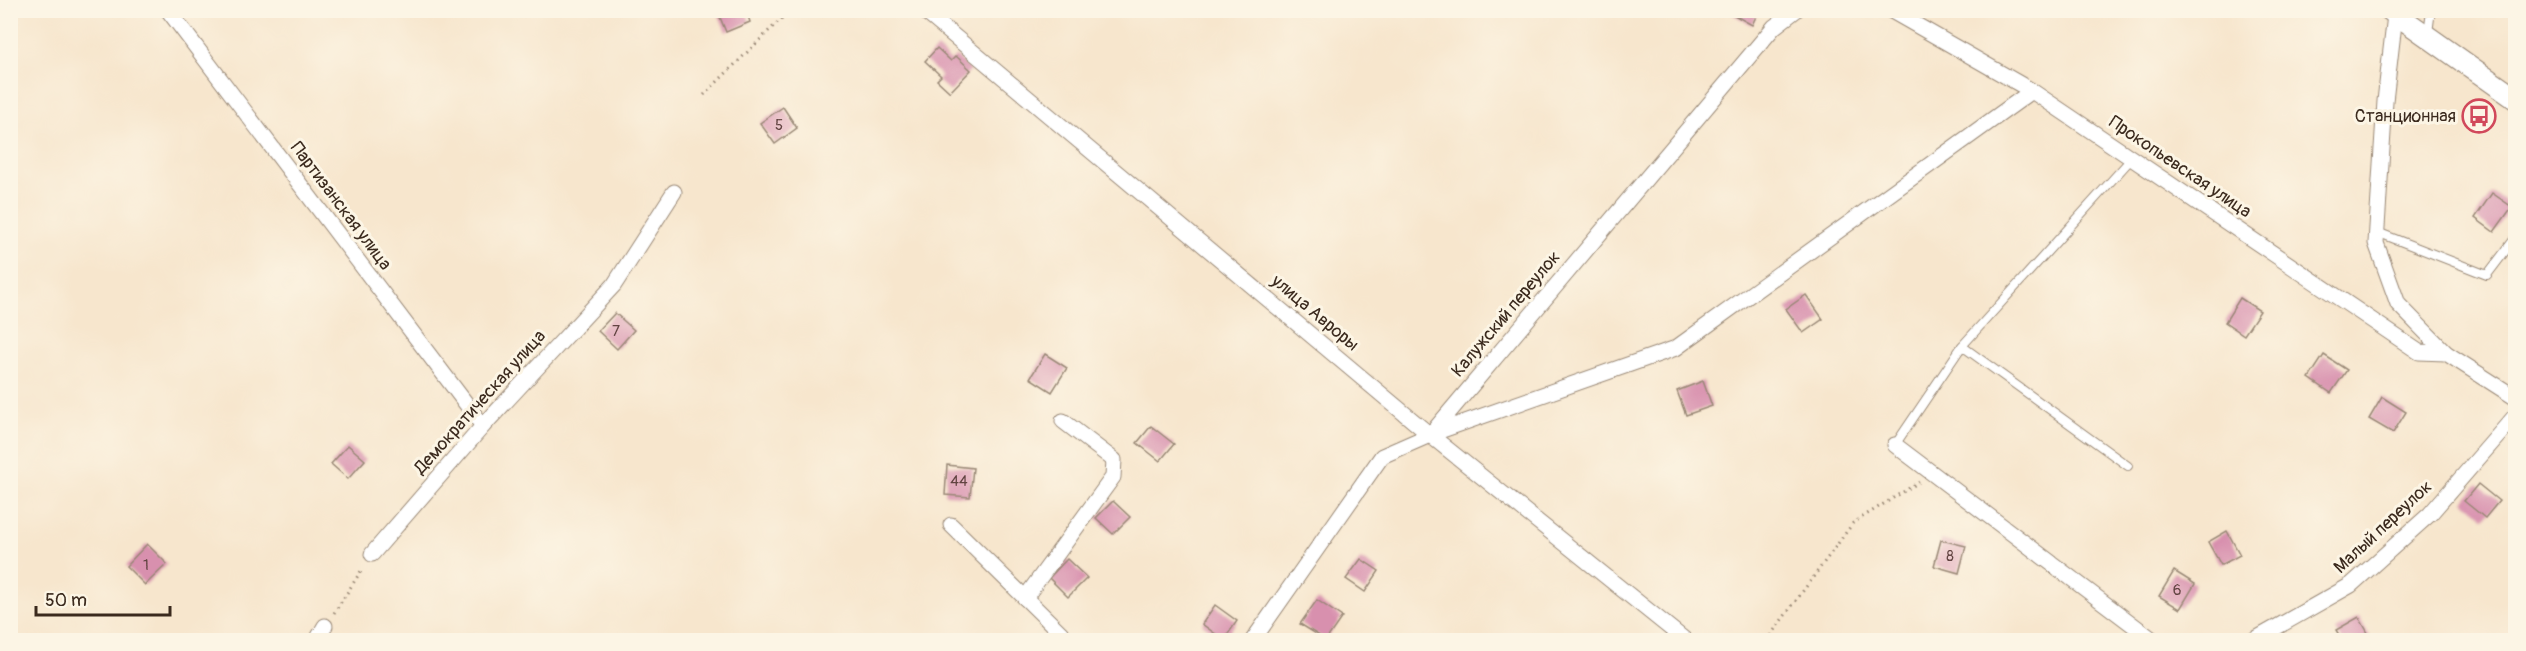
<svg xmlns="http://www.w3.org/2000/svg" width="2526" height="651" font-family="Pangolin,sans-serif">
<style>
.building{fill:#d890ae}
.lines{fill:none;stroke-linecap:round;stroke-linejoin:round}
.lane-casing{stroke:#998876;stroke-width:10}
.street-casing{stroke:#998876;stroke-width:17}
.secondary-casing{stroke:#998876;stroke-width:23}
.path{stroke:#998876;stroke-width:3;stroke-dasharray:1.5 4.5;stroke-linecap:butt}
.lane{stroke:#fff;stroke-width:8}
.street{stroke:#fff;stroke-width:15}
.secondary{stroke:#fff;stroke-width:21}
.labels{text-anchor:middle;dominant-baseline:central;stroke-width:6;stroke-linejoin:round;paint-order:stroke}
.number-label{font-size:15px;fill:#624442}
.poi-label{font-size:18px;fill:#3b2a1e;stroke:#fcf5e5;text-anchor:end}
.street-label{font-size:18px;fill:#3b2a1e;stroke:#fcf5e5}
</style>
<rect width="100%" height="100%" fill="#fcf5e5"/>
<filter id="ink" filterUnits="userSpaceOnUse"><feTurbulence type="fractalNoise" baseFrequency=".0167" numOctaves="2"/><feDisplacementMap in="SourceGraphic" scale="12" xChannelSelector="R" yChannelSelector="G"/><feConvolveMatrix kernelMatrix="1 2 1 2 8 2 1 2 1" color-interpolation-filters="sRGB"/></filter>
<filter id="wash" filterUnits="userSpaceOnUse"><feTurbulence type="fractalNoise" baseFrequency=".008" numOctaves="4" result="noise"/><feDisplacementMap in="SourceGraphic" scale="24" xChannelSelector="R" yChannelSelector="G"/><feGaussianBlur stdDeviation="1.35" result="paint"/><feColorMatrix in="noise" values="0 0 0 0 0 0 0 0 0 0 0 0 0 0 0 0 0 1.4 0 .05"/><feComposite in="paint" operator="in"/></filter>
<g filter="url(#wash)">
<rect width="100%" height="100%" fill="#f7e6cd"/>
<g id="blocks">
<g class="building">
<polygon points="717,10 746,10 750,22 726,32"/>
<polygon points="1725,10 1759,10 1752,25"/>
<polygon points="937,48 951,61 956,56 971,70 950,92 937,80 941,76 925,61"/>
<polygon points="783,107 797,128 775,144 760,123"/>
<polygon points="2492,193 2512,207 2494,232 2475,218"/>
<polygon points="1806,295 1823,319 1803,333 1786,309"/>
<polygon points="2240,298 2260,311 2244,335 2225,322"/>
<polygon points="615,313 634,330 617,349 598,331"/>
<polygon points="1045,354 1067,368 1052,392 1030,378"/>
<polygon points="2324,355 2347,370 2331,393 2309,378"/>
<polygon points="1703,381 1712,406 1686,415 1677,391"/>
<polygon points="2382,397 2406,412 2393,433 2369,419"/>
<polygon points="1151,426 1174,444 1160,461 1137,443"/>
<polygon points="348,445 365,460 348,479 331,464"/>
<polygon points="947,465 973,468 970,497 945,495"/>
<polygon points="2478,484 2499,501 2485,518 2464,501"/>
<polygon points="1113,501 1130,517 1113,534 1096,518"/>
<polygon points="2227,531 2240,555 2221,565 2208,542"/>
<polygon points="1941,540 1966,546 1959,573 1934,566"/>
<polygon points="147,544 167,564 145,585 126,566"/>
<polygon points="1067,559 1087,578 1068,597 1049,578"/>
<polygon points="1361,559 1379,571 1365,592 1346,579"/>
<polygon points="2174,571 2195,584 2180,609 2159,596"/>
<polygon points="1317,600 1342,617 1326,640 1300,624"/>
<polygon points="1215,605 1237,621 1224,640 1202,624"/>
<polygon points="2359,617 2372,640 2342,640 2336,630"/>
</g>
</g>
</g>
<g filter="url(#ink)">
<use href="#blocks" fill-opacity="0" stroke="#998876" stroke-width="1.5"/>
<g class="lines">
<g class="lane-casing">
<g id="lane">
<polyline points="2428,33 2431,10"/>
<polyline points="2377,232 2487,275 2516,237"/>
<polyline points="1962,346 2128,466"/>
<polyline points="1895,445 1962,346 2132,158"/>
</g>
</g>
<g class="street-casing">
<g id="street">
<polyline points="168,10 483,426"/>
<polyline points="923,10 1430,435 1685,640"/>
<polyline points="1890,10 2032,91 2419,352 2446,353"/>
<polyline points="2395,15 2385,101 2376,243 2398,304 2446,353 2516,398"/>
<polyline points="1431,434 1676,348 2032,91"/>
<polyline points="1895,445 2153,640"/>
<polyline points="951,525 1068,640"/>
<polyline points="372,554 483,426 614,285 674,192"/>
<polyline points="1025,598 1113,477 1114,460 1063,421"/>
<polyline points="317,640 325,626"/>
<polyline points="1253,640 1382,456 1430,435 1774,27 1796,10"/>
<polyline points="2254,640 2351,585 2430,514 2516,415"/>
</g>
</g>
<g class="secondary-casing">
<polyline id="secondary" points="2390,10 2516,99"/>
</g>
<g class="path">
<polyline points="704,95 790,10"/>
<polyline points="334,613 363,568"/>
<polyline points="337,635 343,640"/>
<polyline points="1767,640 1853,523 1919,482"/>
</g>
<use href="#lane" class="lane"/>
<use href="#street" class="street"/>
<use href="#secondary" class="secondary"/>
</g>
</g>
<defs>
<g id="bus-ring" transform="scale(1.725)"><circle r="9.5" fill="#fcf5e5" stroke="#d1495b" stroke-width="1.5"/><path d="M-5-6H5V4H4V6H2V4H-2V6H-4V4H-5ZM-3.5-4V0h7V-4ZM-3.5 1.2v1.5H-2V1.2ZM2 1.2v1.5H3.5V1.2Z" fill="#d1495b"/></g>
</defs>
<g fill-rule="evenodd">
<use href="#bus-ring" x="2479" y="116"/>
</g>
<g class="labels">
<g class="number-label">
<text x="779" y="125">5</text>
<text x="616" y="331">7</text>
<text x="959" y="481">44</text>
<text x="1950" y="556">8</text>
<text x="146" y="565">1</text>
<text x="2177" y="590">6</text>
</g>
<g class="poi-label">
<text x="2456" y="116">Станционная</text>
</g>
<g class="street-label">
<text transform="translate(2180 167) rotate(34)">Прокопьевская улица</text>
<text transform="translate(341 206) rotate(53)">Партизанская улица</text>
<text transform="translate(1315 313) rotate(40)">улица Авроры</text>
<text transform="translate(1506 314) rotate(-50)">Калужский переулок</text>
<text transform="translate(480 402) rotate(-48)">Демократическая улица</text>
<text transform="translate(2383 527) rotate(-43)">Малый переулок</text>
</g>
</g>
<rect width="2526" height="651" fill="none" stroke="#fcf5e5" stroke-width="36"/>
<path d="M36 606v9h134v-9" fill="none" stroke="#3b2a1e" stroke-width="3"/>
<text x="45" y="606" font-size="18" fill="#3b2a1e" stroke="#fcf5e5" stroke-width="4.5" paint-order="stroke">50 m</text>
</svg>
